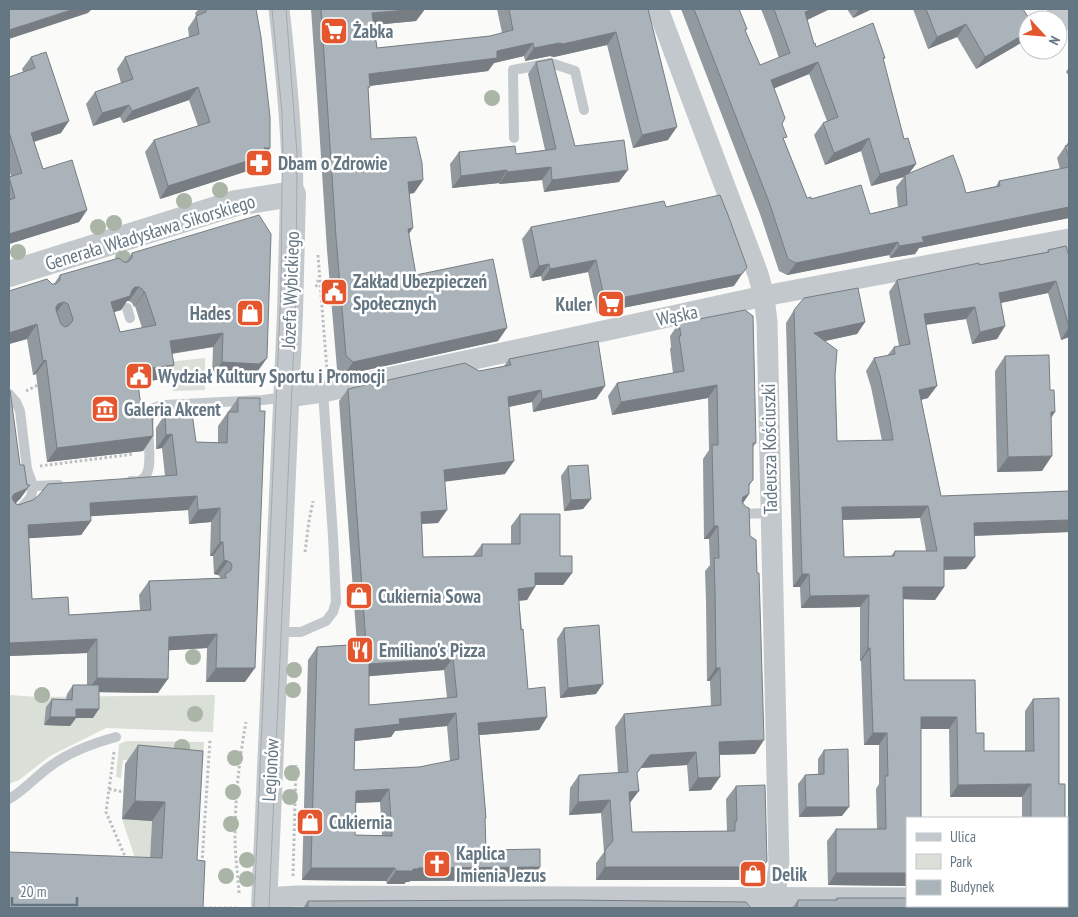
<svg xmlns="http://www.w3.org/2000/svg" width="1078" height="917" font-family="'PT Sans Narrow',sans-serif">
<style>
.green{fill:#dadfd7}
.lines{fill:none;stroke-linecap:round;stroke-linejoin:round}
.path{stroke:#bbbfc2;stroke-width:3;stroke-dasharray:2.5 2.5;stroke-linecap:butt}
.service{stroke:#c3c8cc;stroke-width:10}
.minor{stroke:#c3c8cc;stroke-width:21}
.tertiary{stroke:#c3c8cc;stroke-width:26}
.tram{stroke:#a2aab0;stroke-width:1}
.tree{fill:#aab4a7}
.wall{fill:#929a9f;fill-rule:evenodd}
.shaded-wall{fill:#777d82}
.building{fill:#aab3b9;stroke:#777d82;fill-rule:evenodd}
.labels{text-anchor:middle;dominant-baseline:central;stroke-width:5;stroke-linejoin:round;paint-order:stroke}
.poi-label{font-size:19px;font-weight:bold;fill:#657683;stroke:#fff;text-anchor:start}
.street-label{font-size:19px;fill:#657683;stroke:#fff}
</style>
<rect width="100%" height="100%" fill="#fafaf8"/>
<g class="green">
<polygon points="205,358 205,390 173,391 168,362"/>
<polygon points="9,695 39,697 215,695 213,732 106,728 50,756 19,780 9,784"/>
<polygon points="127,741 204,742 203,764 123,760 121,778 116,777 119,744"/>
<polygon points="122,819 152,821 149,877 141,876"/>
</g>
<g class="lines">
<g class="path">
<polyline points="318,255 327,371"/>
<polyline points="316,287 319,278"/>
<polyline points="26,391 38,385 41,385"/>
<polyline points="40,466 134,454"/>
<polyline points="305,552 309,521 313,501"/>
<polyline points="114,752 106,812 127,861"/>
<polyline points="109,789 124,792"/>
<polyline points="202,863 210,739"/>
<polyline points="293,876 296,765"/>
<path d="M239 893C238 874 235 856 235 838 235 800 239 760 246 722"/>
<polyline points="199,908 239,908"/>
</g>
<g class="service">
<polyline points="514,138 513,70 551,63 575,71 584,110"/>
<polyline points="127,308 130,318"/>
<polyline points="9,394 16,402 20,411 27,469 33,486 31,497 24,505 19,509 9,512"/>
<path d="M131 481C134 481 136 482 139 481 161 474 139 421 154 408 157 406 162 406 165 405L263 400 285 397"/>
<polyline points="33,486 59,485"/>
<polyline points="740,514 770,513"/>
<polyline points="277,632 301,632 326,621 333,612 336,602 333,536 323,392"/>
<path d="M9 799C25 790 37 775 52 765 71 751 94 743 116 737"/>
</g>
<g class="minor">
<path d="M279 9C286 70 292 132 293 194"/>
<polyline points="658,9 758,274 764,296 767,322 779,867 773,908"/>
<polyline points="1057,9 1069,20"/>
<polyline points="287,397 323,392 764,296 1069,239"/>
<polyline points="265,898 297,896 907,898"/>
<polyline points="1067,899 1069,899"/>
</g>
<polyline class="tertiary" points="9,274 236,203 293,194 290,313 264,908"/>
<g class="tram">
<polyline points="254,908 281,289 282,183 283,154 282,113 272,9"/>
<polyline points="269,908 296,296 297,153 286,9"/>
</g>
</g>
<g class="tree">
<circle cx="492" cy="98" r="8"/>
<circle cx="220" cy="190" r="8"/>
<circle cx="184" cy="201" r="8"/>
<circle cx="114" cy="223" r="8"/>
<circle cx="98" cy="227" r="8"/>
<circle cx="18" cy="252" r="8"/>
<circle cx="123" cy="258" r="8"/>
<circle cx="193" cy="657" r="8"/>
<circle cx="294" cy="670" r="8"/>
<circle cx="293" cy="690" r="8"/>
<circle cx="42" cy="695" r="8"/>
<circle cx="195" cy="714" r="8"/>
<circle cx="182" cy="747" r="8"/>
<circle cx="235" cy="758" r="8"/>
<circle cx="292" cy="773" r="8"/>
<circle cx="233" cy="792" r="8"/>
<circle cx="290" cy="797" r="8"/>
<circle cx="231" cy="824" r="8"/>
<circle cx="247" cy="860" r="8"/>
<circle cx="226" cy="876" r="8"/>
<circle cx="247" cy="879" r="8"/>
</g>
<g class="wall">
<polygon points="199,9 256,9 265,154 257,168 160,199 145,152 154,140 198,126 189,100 123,123 120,117 93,126 86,104 95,92 121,83 117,69 125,57 189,37 188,28 196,16 195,13"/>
<polygon points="311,9 425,9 416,21 374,25 377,48 490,36 502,33 497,9 648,9 668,140 633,148 607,45 554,57 550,56 525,61 524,56 494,63 488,71 370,86 368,89 371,139 423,180 414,193 409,194 409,234 416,275 498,341 344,375 337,369 327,250 317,95"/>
<path d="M681 9H743L739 10 747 29 745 31 760 65 779 58 770 32 761 9H830L807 19 814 44 816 47 885 58 883 60 904 139 916 164 909 173 966 193 996 186 999 181 1060 169 1057 158 1069 141V218L919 248 915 254 890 258 889 255 787 275 779 271 760 214ZM809 74 827 121 823 123 814 135 825 165 861 151 871 186 904 177 896 187 898 208 870 214 807 198 784 140 782 124 774 88Z"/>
<polygon points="847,9 872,9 853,18"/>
<polygon points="913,9 1023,9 1028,20 1028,38 1026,40 976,69 957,37 928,49"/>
<polygon points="31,57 61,133 34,142 43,169 87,210 79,222 9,244 9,177 11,176 9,170 9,77 23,72 22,69"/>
<polygon points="536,62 575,146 619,182 544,192 542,180 499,184 499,183 452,188 450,164 459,152 516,154 545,150 528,74"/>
<polygon points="1069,67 1069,76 1066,72"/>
<polygon points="666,207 734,286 597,313 588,272 542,281 541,276 530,278 522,239 531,227"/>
<path d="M1048 250 1069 256V337L1061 340 1048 293 1001 303 1005 326 997 339 972 344 966 319 926 325 928 398 921 400 941 496 1069 491V532L975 536 966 569 944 570V587L935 600 903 599 904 680H975L976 733 984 751H1025V711L1033 699 1059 784 1065 818H1022V797H950L949 729H921L907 818V886L828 885 827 841 836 829H877L876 789 879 784V745H864L861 661H860V607L801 608 800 587H793L786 323 794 310 865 322 857 334 825 341 835 376 837 441H882L871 387 866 371 874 358 887 356 894 347 899 346 889 292 897 280 1047 252ZM920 518 926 551H895L891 556 844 557 842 520Z"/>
<path d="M132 253 267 358 257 372 250 378 212 376 213 347 172 354 164 379 138 382 142 414 153 436 143 451 47 462 36 374 33 375 27 339 9 344V291L54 284 60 275 126 262ZM127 301H129L132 303 134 307 135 306 142 328 120 332 114 312 121 310Z"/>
<polygon points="679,323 756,443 753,447 753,480 749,486 749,494 743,503 755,754 719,755 711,790 689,791 687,765 641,768 637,773 630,803 632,832 727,831 726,799 736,786 758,874 753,880 596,880 596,863 604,852 601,813 569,815 570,788 579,775 618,773 615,727 624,714 711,706 710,681 707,681 706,601 705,571 710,565 709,539 704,539 703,459 709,450 708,398 612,415 608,396 617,383 673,373 670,349 671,347 670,336"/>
<polygon points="1005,356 1051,418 1042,471 997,472 995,371"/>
<path d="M509 359 605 386 596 399 533 412 532 402 509 407 505 474 444 481 447 510 438 523 422 524 423 557 473 556 482 544H511V526L520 514 560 556 572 573 563 585H535L527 600 519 601 528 689 547 717 539 730 479 735 486 818 485 819 486 850 540 867 531 880 410 881 409 882H406L404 884H387L386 881 302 880 308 660 317 647 357 644 339 401 348 389 479 371 504 366ZM444 670 447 698 369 705V676ZM447 726 450 761 419 767 354 770 355 741 391 737 395 731ZM380 802 382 835H355L356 803Z"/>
<path d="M9 390 20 465 27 485H30L20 499 15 503 18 505 165 476 162 448 156 449V428L165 414 196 442H218V426L238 398 245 682H206L207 648 169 650 158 693 99 692 93 718H76L70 726 44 725 46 707 52 699H66L67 694 73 685H87V653L9 656ZM188 510 189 524 211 522 210 556H213L214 574 218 575 221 578 149 581 139 595 140 610 69 615 32 599 29 538 81 535 91 521 90 516Z"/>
<polygon points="568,466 591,499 583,509 564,511 561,476"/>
<polygon points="564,628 596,694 560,698 557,639"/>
<polygon points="138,745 197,860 150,858 152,821 122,819 125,764"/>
<polygon points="824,750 842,816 799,817 798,784 805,775 818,774 818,759"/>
<polygon points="837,898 1069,908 792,908 798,900 835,900"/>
<polygon points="308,901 751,908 303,908"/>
</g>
<g class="shaded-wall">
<polygon points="74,9 92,9 88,13 9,39 9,30"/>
<polygon points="418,9 425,9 416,21 363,26 372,13"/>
<polygon points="813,9 830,9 797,25 805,12"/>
<polygon points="859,9 872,9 853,18"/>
<polygon points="966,24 957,37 928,49 937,37"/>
<polygon points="616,32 607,45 554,57 550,56 525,61 534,48"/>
<polygon points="1028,32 1028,38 1026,40 976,69 985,57"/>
<polygon points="533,43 524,56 494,63 488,71 360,87 369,74 497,51"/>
<polygon points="818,62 809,74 763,93 771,80"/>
<polygon points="198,87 189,100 123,123 132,111"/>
<polygon points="129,105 120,117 93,126 102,113"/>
<polygon points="69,121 61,133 23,145 31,133"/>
<polygon points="677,127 668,140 633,148 642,135"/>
<polygon points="869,138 861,151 825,165 834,153"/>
<polygon points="264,148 270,148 257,168 160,199 168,186"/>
<polygon points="916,164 907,176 905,175 904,177 871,186 880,174"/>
<polygon points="551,167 542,180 499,184 507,172"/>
<polygon points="507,170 499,183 452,188 461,176"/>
<polygon points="628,170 619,182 544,192 552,180"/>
<polygon points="423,180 414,193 399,195 408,182"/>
<polygon points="1069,207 1069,218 919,248 915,254 890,258 899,246 922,237"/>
<polygon points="87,210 79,222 9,244 9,234"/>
<polygon points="413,228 404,241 408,229"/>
<polygon points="898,242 889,255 787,275 796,263"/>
<polygon points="596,260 588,272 542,281 550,269"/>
<polygon points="549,264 541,276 530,278 539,266"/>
<polygon points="742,274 734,286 597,313 605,301"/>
<polygon points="1056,281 1048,293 990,305 999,293"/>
<polygon points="135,287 139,287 129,301 127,301 121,310 101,316 111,302"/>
<polygon points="144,292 145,292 135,306 134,307"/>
<polygon points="64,302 54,316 48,318 58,304"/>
<polygon points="975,307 966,319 915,326 924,314"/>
<polygon points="865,322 857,334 806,345 814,333"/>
<polygon points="37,324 27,339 9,344 9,333"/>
<polygon points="1005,326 997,339 972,344 980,332"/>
<polygon points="1069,327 1069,337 1061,340"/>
<polygon points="507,328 498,341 344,375 353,362"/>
<polygon points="223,333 213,347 160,355 170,341"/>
<polygon points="267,358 257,372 250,378 212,376 222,362"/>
<polygon points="46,360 36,374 33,375 43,361"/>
<polygon points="174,365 164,379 126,384 136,370"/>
<polygon points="717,385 708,398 612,415 621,402"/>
<polygon points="605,386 596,399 533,412 542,399"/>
<polygon points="937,386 928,398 911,402 919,390"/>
<polygon points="541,390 532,402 499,409 508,397"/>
<polygon points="1051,412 1055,412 1045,427"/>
<polygon points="172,434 162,448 156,449 166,435"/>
<polygon points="153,436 143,451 47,462 57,448"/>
<polygon points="1052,456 1042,471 997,472 1008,457"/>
<polygon points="514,461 505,474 435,483 444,470"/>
<polygon points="30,485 20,499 16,503 9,506 14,494"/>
<polygon points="749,494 740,507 743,497"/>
<polygon points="197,496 188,510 80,517 90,503"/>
<polygon points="591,499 583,509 564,511 571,500"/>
<polygon points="928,506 920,518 833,520 842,507"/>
<polygon points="220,508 211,522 189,524 198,510"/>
<polygon points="447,510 438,523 413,524 421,512"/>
<polygon points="1069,520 1069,532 966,536 974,523"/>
<polygon points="91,521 81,535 18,539 28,525"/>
<polygon points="714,526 718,526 709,539 704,539"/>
<polygon points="220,542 223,542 213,556 210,556"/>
<polygon points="944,557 975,557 966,569 935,570"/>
<polygon points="224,560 228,561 218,575 214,574"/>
<polygon points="535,573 572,573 563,585 526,585"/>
<polygon points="802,574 809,574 800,587 793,587"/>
<polygon points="535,587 527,600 509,601 518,589"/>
<polygon points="903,587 944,587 935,600 894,599"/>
<polygon points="869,595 860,607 801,608 810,596"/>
<polygon points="217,634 207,648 159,651 169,637"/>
<polygon points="97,639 87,653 9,656 9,643"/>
<polygon points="868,648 870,648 861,661 860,661"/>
<polygon points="453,658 444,670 360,677 369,664"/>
<polygon points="216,668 255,668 245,682 206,682"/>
<polygon points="716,668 720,668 710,681 707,681"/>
<polygon points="97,678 168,679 158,693 87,692"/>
<polygon points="603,684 596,694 560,698 568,688"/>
<polygon points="76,709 99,709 93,718 76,718 70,726 44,725 50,717"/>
<polygon points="456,713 447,726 395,731 391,737 346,742 355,729 399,719"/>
<polygon points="547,717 539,730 469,736 478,723"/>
<polygon points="921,717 957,717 949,729 912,729"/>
<polygon points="873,733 887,733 879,745 864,745"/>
<polygon points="764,740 755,754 709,755 719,742"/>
<polygon points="696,752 687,765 640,768 650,755"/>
<polygon points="720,777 711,790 689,791 698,778"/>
<polygon points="1031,784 1022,797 950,797 958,785"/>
<polygon points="389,789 380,802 347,803 356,791"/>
<polygon points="639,791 629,804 629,792"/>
<polygon points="610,800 601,813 569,815 578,802"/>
<polygon points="135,801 165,802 152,821 122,819"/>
<polygon points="806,807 849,807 842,816 799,817"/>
<polygon points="767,861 758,874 753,880 596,880 605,867"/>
<polygon points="540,867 531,880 410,881 409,882 406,882 404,884 387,884 396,871 418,868"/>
<polygon points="311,868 395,868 386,881 302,880"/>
<polygon points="836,873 907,873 907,886 828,885"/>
</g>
<g class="building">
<polygon points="9,9 74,9 9,30"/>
<polygon points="206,9 256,9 261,37 270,117 270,148 264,148 266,155 168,186 154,140 210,122 198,87 132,111 129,105 102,113 95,92 133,79 125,57 199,34 196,16 206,12"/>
<polygon points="321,9 418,9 372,13 377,48 490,36 513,30 509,9 648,9 677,127 642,135 616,32 563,44 559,43 534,48 533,43 497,51 497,58 369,74 370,87 368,87 371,139 416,137 422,163 423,180 408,182 413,228 408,229 416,275 493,259 507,328 353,362 346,356 336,237"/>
<polygon points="694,9 739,9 747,29 745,30 760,65 790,53 774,9 813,9 805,12 814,44 815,43 816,47 873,23 885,58 883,58 904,139 908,138 916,164 880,174 869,138 834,153 823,123 838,117 818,62 771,80 785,118 782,124 787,137 783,138 807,198 811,197 811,199 861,185 870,214 907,205 905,175 953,155 962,179 966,193 1000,186 999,181 1069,167 1069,207 922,237 924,242 899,246 898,242 796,263 788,259 769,202"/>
<polygon points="926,9 1023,9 1030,20 1028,20 1028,32 985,57 966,24 937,37"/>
<polygon points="46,52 69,121 31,133 43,169 72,160 87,210 9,234 9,200 15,198 9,177 22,173 9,132 9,77 35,68 31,57"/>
<polygon points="552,59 575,146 624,140 628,170 552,180 551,167 507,172 507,170 461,176 459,152 515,146 516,154 556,149 536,62"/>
<polygon points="1069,145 1069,157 1065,146"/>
<polygon points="720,195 728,215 747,267 742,274 605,301 596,260 550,269 549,264 539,266 531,227 664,201 666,207"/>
<path d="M259 215 271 234 267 358 259 364 222 362 223 333 170 341 174 365 136 370 142 414H152L153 436 57 448 46 360 43 361 37 324 9 333V291L47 279 52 284H56L60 280V275L119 258 124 262H128L132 258V253ZM135 287H139L142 289 144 292H145L156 325 120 332 111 302 130 296 132 290ZM64 302 68 304 73 319 72 322 68 326 65 327 61 324 56 310V307L58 304Z"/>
<path d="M1066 246 1069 256V327L1056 281 999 293 1005 326 980 332 975 307 924 314 937 386 919 390 941 496 1069 491V520L974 523 975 557H944V587H903L904 680H975L976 733H984V751H1034L1033 699 1059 698V784H1065V818H1031V784L958 785 957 717H921V818H907V873H836V829H886L885 776H888L887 733H873L870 648H868L869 595 810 596 809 574H802L794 310 804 298 858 288 865 322 814 333 837 350 835 376 837 441 893 440 890 421 880 375 874 358 895 354 894 347 910 344 897 280 979 263V265L1049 252 1048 250ZM928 506 937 551H895L894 556 844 557 842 507Z"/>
<polygon points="745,310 753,316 756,443 753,443 753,480 749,484 749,494 743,497 742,502 746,507 749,508 750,536 756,540 757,573 759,573 764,740 719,742 720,777 698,778 696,752 650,755 637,773 639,791 629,792 632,832 735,831 735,821 737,821 736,786 765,785 767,861 762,867 605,867 605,850 613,841 610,800 578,802 579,775 628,772 624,714 721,705 720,668 716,668 715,588 714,558 719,558 718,526 714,526 712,445 718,445 717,385 621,402 617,383 684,371 679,336 681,336 679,323"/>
<path d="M598 341 605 386 542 399 541 390 508 397 514 461 444 470 447 510 421 512 423 557 482 556V544H520V514H560V556H572V573H535V587L518 589 521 630 523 629 528 689 545 687 547 717 478 723 486 818H485L486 850 540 849V867L418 868V869H413V871H396L395 868H311L317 647 366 644 348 389 465 363 479 371 511 365 509 359ZM453 658 457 697 369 705V664ZM456 713 459 759 419 767 354 770 355 729 400 724 399 719ZM389 789 392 836 355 835 356 791Z"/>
<polygon points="1049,355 1050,390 1054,390 1055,412 1051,412 1052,456 1008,457 1005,356"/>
<path d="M9 390H10L20 465H24L27 485H30L26 489 14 494 12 497 13 500 15 503 18 505 33 500 39 495 48 484 177 475 172 434 166 435 165 414 192 413 196 442 227 443 228 412H238V398H260V411H265L255 668H216L217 634 169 637 168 679 97 678V639L9 643ZM197 496 198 510 220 508V542H223L224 560 228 561 231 563 232 566 231 570 229 572 225 574 226 578 149 581 151 610 69 615 68 597 32 599 28 525 91 521 90 503Z"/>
<polygon points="588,465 591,499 571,500 568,466"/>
<polygon points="599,625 603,684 568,688 564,628"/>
<polygon points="73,685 99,685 99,709 76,709 76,717 50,717 52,699 72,700"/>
<polygon points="138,745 203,751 197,860 205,861 203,908 9,908 9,852 162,858 165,802 135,801"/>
<polygon points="848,749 849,807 806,807 805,775 824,774 824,750"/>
<polygon points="837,898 907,898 907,906 1067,906 1067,900 1069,900 1069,908 797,908 798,900 837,900"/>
<polygon points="569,900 746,902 751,908 308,908 308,901"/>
</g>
<defs>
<g id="supermarket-square" transform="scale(1.4375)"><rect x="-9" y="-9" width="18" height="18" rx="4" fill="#e4572e" stroke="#fff"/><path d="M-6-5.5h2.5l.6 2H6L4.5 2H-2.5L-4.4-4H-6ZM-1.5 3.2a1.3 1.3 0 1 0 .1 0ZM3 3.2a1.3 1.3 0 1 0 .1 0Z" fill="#fff"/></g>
<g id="pharmacy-square" transform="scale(1.4375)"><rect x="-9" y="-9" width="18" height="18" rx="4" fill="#e4572e" stroke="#fff"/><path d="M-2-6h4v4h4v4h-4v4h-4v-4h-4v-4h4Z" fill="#fff"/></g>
<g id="civic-square" transform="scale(1.4375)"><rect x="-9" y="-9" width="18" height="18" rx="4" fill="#e4572e" stroke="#fff"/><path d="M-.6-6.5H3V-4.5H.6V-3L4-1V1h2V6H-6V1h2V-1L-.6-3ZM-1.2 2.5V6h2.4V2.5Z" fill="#fff"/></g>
<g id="shop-square" transform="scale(1.4375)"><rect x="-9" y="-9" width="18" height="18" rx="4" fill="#e4572e" stroke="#fff"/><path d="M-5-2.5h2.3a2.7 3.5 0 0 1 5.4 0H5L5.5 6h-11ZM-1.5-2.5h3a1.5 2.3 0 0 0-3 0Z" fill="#fff"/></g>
<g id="museum-square" transform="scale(1.4375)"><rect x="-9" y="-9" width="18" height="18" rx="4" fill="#e4572e" stroke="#fff"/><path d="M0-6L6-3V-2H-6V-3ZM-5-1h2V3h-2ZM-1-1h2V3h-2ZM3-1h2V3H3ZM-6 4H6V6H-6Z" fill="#fff"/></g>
<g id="restaurant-square" transform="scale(1.4375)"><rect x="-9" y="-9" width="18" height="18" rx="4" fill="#e4572e" stroke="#fff"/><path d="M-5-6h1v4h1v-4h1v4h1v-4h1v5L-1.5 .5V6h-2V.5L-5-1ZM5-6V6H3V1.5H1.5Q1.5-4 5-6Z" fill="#fff"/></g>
<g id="church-square" transform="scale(1.4375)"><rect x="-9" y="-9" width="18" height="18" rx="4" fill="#e4572e" stroke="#fff"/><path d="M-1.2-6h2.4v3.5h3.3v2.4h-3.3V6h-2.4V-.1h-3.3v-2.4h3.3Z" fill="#fff"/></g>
</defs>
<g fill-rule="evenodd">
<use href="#supermarket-square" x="334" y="31"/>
<use href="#pharmacy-square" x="259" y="163"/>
<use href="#civic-square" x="334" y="292"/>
<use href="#supermarket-square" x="611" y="304"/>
<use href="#shop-square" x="250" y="313"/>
<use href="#civic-square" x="139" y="376"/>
<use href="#museum-square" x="105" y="409"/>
<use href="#shop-square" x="359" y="596"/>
<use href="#restaurant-square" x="360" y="650"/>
<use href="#shop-square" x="310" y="822"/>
<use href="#church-square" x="437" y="864"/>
<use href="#shop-square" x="753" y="874"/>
</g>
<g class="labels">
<g class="poi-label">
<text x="353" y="31">Żabka</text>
<text x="278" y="163">Dbam o Zdrowie</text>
<text x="353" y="281">Zakład Ubezpieczeń<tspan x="353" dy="22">Społecznych</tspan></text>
<text x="592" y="304" text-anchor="end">Kuler</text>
<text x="231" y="313" text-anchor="end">Hades</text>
<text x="158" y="376">Wydział Kultury Sportu i Promocji</text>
<text x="124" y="409">Galeria Akcent</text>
<text x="378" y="596">Cukiernia Sowa</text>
<text x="379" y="650">Emiliano's Pizza</text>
<text x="329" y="822">Cukiernia</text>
<text x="456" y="853">Kaplica<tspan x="456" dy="22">Imienia Jezus</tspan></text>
<text x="772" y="874">Delik</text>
</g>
<g class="street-label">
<text transform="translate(150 232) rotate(-17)">Generała Władysława Sikorskiego</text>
<text transform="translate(290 290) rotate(-88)">Józefa Wybickiego</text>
<text transform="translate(677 315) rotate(-12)">Wąska</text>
<text transform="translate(769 449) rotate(-91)">Tadeusza Kościuszki</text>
<text transform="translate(270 770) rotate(-87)">Legionów</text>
</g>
</g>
<rect width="1078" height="917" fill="none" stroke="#657683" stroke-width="20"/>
<rect x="906" y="817" width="162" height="90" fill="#ffffff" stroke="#c1c8cd"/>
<rect x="916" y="833" width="25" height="8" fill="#c3c8cc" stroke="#c1c8cd"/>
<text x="950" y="842" font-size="15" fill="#657683">Ulica</text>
<rect x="916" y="854" width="25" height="15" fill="#dadfd7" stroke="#c1c8cd"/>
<text x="950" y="867" font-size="15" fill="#657683">Park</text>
<rect x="916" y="880" width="25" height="15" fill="#aab3b9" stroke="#c1c8cd"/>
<text x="950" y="892" font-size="15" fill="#657683">Budynek</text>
<g transform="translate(1043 35) rotate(116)"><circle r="24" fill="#ffffff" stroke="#c1c8cd"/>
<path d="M0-4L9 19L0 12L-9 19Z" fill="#e4572e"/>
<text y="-8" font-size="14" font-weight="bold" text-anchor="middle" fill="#657683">N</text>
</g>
<path d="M12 897v8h65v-8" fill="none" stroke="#657683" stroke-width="2.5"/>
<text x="20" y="897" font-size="15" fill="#657683" stroke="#ffffff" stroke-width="4" paint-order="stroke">20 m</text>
</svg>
